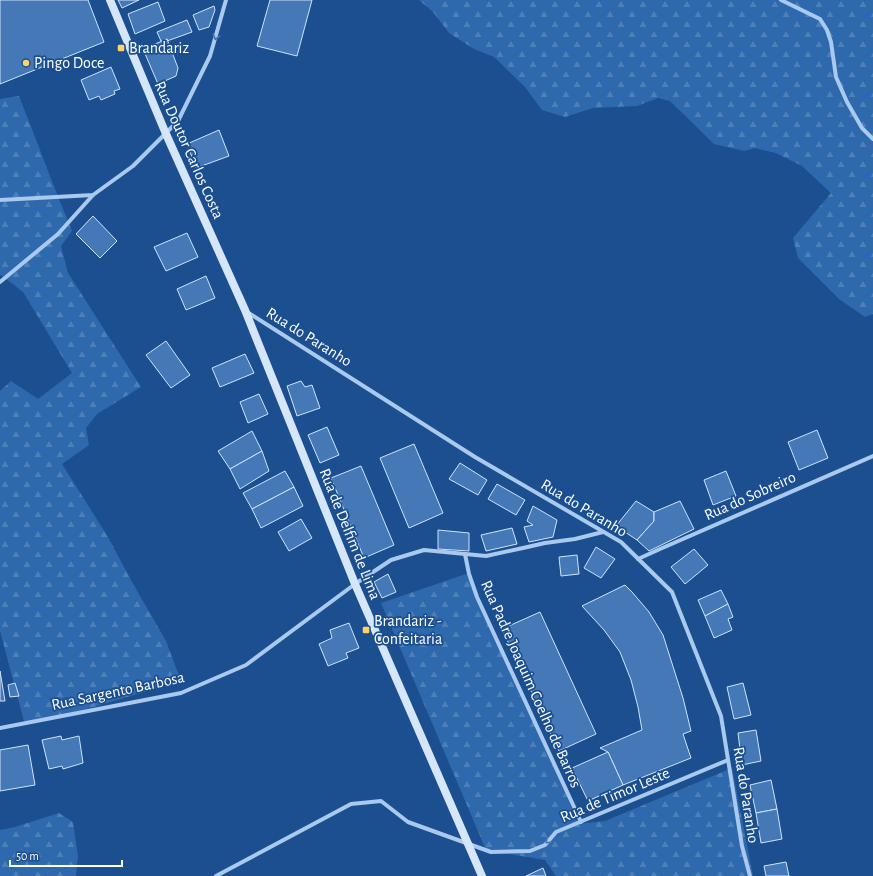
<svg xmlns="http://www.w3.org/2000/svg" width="873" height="876" font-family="'Alegreya Sans',sans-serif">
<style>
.forest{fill:url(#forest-firs)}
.building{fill:#4478b7;stroke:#cfe3fa}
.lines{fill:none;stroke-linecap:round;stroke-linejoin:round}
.street{stroke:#a9c9ee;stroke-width:4}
.secondary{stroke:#d6e6fa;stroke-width:8}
.oneway{stroke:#4674ac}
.poi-dot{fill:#ffd166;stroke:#1b4f8f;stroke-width:1.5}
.labels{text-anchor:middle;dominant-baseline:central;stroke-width:3.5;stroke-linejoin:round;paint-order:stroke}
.poi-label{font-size:16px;fill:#fff;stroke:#1b4f8f;text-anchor:start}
.street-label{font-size:16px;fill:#fff;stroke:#1b4f8f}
</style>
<defs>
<pattern id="forest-firs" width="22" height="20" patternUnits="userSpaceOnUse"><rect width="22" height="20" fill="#2e69ad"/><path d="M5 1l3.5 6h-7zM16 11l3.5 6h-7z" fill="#4d80b9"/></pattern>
</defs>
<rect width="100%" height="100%" fill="#1b4f8f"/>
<g class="forest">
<polygon points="419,0 873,0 873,314 865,317 839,299 798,258 793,238 831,193 802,166 776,153 755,148 744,151 714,144 670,101 658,98 637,106 593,108 565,117 542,110 525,87 494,57 474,49 449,33 433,12"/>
<path d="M19 96C37 141 53 186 72 231L61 246 68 273 141 387 97 414 86 428 89 445 62 464 108 537 132 582 166 641 181 681 97 706 25 725 0 631V391L11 381 38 399 72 373 23 292 1 275 0 276V99Z"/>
<polygon points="466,574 539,727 578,824 605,821 732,768 753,876 556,876 545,860 486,850 381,603"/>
<polygon points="59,813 73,822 78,856 76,876 0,876 0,830 15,827"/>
</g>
<g class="building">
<polygon points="0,0 88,0 104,42 0,84"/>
<polygon points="118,0 139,0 122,8"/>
<polygon points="270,0 312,0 297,56 257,46"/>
<polygon points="158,2 165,21 135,34 128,14"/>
<polygon points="214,6 215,10 209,27 199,30 193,15"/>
<polygon points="187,20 192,32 167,41 167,39 161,41 157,32"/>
<polygon points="167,39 178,68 176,76 158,84 143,49"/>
<polygon points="111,67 120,89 114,91 115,94 101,100 99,96 89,100 81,80"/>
<polygon points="219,130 229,156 196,168 187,144"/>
<polygon points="93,216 117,241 100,258 76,234"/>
<polygon points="187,233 198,257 166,271 154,247"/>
<polygon points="206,276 215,298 186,310 177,289"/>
<polygon points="166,341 190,375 171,388 146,355"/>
<polygon points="245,354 254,373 220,387 212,368"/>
<polygon points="301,381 305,387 312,385 320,408 297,416 287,386"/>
<polygon points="259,394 268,414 248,423 240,402"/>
<polygon points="327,427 339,455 320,463 308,435"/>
<polygon points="817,430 828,458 799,470 788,442"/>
<polygon points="252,431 262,451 230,469 218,451"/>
<polygon points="414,444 443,513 409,528 380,458"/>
<polygon points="262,451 269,471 240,489 230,469"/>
<polygon points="460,463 487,480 478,495 449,479"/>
<polygon points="361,466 394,545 364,558 331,478"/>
<polygon points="285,471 294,487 252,509 243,493"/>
<polygon points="726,471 736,496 713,505 704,480"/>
<polygon points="497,484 525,500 516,515 488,499"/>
<polygon points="294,487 303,506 261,528 252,509"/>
<polygon points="636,501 654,512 654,521 637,540 616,526"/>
<polygon points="680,501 694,529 649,551 637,540 654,521 654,512"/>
<polygon points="533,506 557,520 553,537 529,542 524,527 533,525 527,521"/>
<polygon points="301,519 312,538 289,551 278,532"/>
<polygon points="512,528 517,544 486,551 481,535"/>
<polygon points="438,530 469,533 469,551 438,549"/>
<polygon points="596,547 615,559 601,578 584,568"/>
<polygon points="694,549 708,565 685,584 671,567"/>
<polygon points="577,555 579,574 561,576 559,557"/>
<polygon points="388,574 396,592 382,598 374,582"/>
<polygon points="625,585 632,592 649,612 663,635 683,698 691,731 683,734 691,758 623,785 608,752 600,748 642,730 638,707 631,680 620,652 604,630 582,606"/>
<polygon points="721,590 728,604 705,616 698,600"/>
<polygon points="728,604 733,617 728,619 732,630 714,638 705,616"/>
<polygon points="540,612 596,734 559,751 502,629"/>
<polygon points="349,623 359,648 346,653 348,658 328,666 319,644 332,638 330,630"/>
<polygon points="0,671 5,701 0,701"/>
<polygon points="15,683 19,696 10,697 8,685"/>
<polygon points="743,683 751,715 734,719 727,687"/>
<polygon points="756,730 761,761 742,765 738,733"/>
<polygon points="61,736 62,740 79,736 83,763 63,769 62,766 49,769 42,740"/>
<polygon points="28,745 35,785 0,791 0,750"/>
<polygon points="608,752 623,785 588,801 572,768"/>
<polygon points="771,780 777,809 756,813 750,785"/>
<polygon points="777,809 782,839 761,843 756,813"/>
<polygon points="786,862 789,876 766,876 764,866"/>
<polygon points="543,868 546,876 526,876"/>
</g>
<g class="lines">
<g class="street">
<polyline points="781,0 820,19 827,30 831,42 836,77 847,102 862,128 873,139"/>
<polyline points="0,200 93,195 133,166 178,121 210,56 226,0"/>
<polyline points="0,282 58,234 93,195"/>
<polyline points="247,312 475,457 621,542 672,592 721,716 742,846 750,876"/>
<polyline points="465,554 469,574 477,597 581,822"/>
<polyline points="638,559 660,549 873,456"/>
<polyline points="0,728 181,693 246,665 355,584 391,560 424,550 486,556 523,548 545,543 575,539 603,532"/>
<polyline points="216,876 351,804 381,801 408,822 491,852 530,851 545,845 556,832 728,760"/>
</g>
<polyline class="secondary" points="110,0 166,134 245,310 355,584 482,876"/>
</g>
<defs><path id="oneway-chevron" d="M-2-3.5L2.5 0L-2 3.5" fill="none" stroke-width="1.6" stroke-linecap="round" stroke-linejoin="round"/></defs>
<g class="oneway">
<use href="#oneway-chevron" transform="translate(216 37) rotate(107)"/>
<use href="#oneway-chevron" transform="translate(548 841) rotate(137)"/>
</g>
<g class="poi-dot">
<rect x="117" y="44" width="8" height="8" rx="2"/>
<circle cx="26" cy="63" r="4"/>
<rect x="362" y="626" width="8" height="8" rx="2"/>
</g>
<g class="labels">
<g class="poi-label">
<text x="129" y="48">Brandariz</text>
<text x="34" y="63">Pingo Doce</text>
<text x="374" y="621">Brandariz -<tspan x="374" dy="18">Confeitaria</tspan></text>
</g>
<g class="street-label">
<text transform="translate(189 150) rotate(66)">Rua Doutor Carlos Costa</text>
<text transform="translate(309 337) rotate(32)">Rua do Paranho</text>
<text transform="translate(750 496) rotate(-24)">Rua do Sobreiro</text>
<text transform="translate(584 508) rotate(31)">Rua do Paranho</text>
<text transform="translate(350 534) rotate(68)">Rua de Delfim de Lima</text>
<text transform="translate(531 684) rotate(66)">Rua Padre Joaquim Coelho de Barros</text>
<text transform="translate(118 691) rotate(-12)">Rua Sargento Barbosa</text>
<text transform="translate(615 795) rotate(-23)">Rua de Timor Leste</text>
<text transform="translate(746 795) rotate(81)">Rua do Paranho</text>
</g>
</g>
<path d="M10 860v6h112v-6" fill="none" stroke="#ffffff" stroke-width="2"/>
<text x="16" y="860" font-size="12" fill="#ffffff" stroke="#1b4f8f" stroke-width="3" paint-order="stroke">50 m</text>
</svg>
